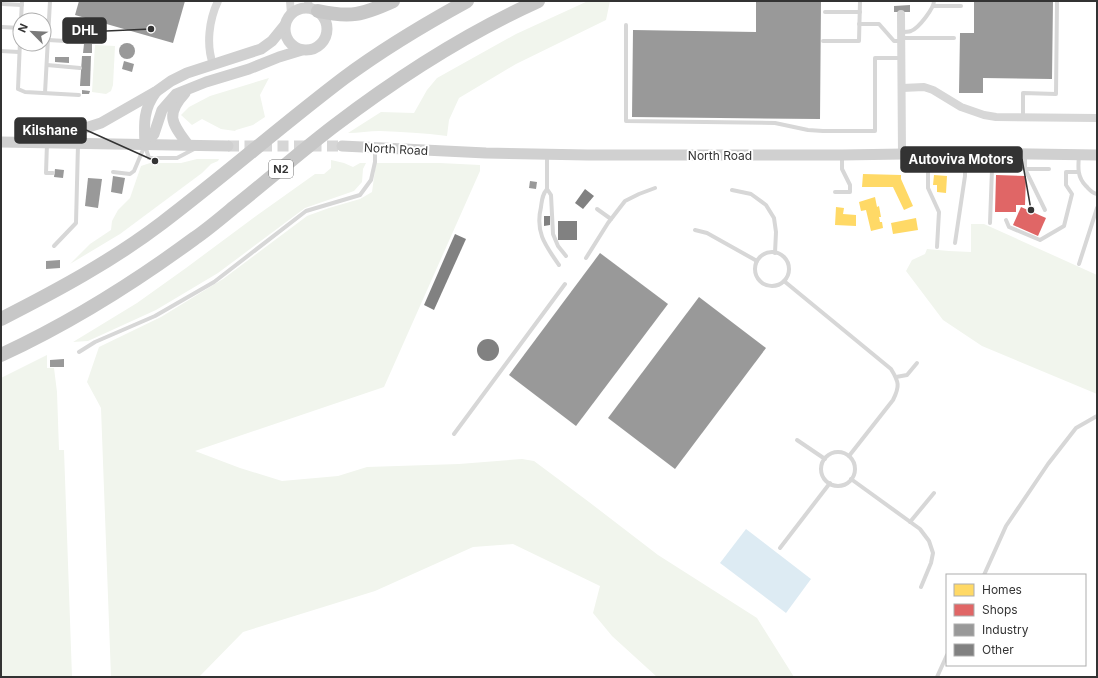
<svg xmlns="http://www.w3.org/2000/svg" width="1098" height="678" font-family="Inter,sans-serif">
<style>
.green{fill:#f1f5ed}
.water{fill:#ddebf3}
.homes{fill:#ffd966}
.shops{fill:#e06666}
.industry{fill:#999}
.building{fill:#818181}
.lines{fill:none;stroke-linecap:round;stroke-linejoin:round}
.secondary-tunnel{stroke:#d6d6d6;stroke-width:11;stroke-dasharray:11 5.5;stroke-linecap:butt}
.service{stroke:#d7d7d7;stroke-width:4}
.minor{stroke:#d7d7d7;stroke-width:8}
.secondary{stroke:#d0d0d0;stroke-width:11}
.trunk{stroke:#c7c7c7;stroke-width:14}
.labels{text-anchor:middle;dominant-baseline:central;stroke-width:4;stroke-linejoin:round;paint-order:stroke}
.shield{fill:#fff;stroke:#707070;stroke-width:1}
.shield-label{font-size:11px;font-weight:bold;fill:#333}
.street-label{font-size:12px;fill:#333;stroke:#fff}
.leader{fill:none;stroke:#333;stroke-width:1.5}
.callout-dot{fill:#333;stroke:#fff;stroke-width:1.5}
.callout{fill:#333;stroke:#333;stroke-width:1.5}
.callout-label{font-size:13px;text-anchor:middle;font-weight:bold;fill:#fff}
</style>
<rect width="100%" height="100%" fill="#fff"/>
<g class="green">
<path d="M588 1H610L606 20 516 64 459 98 449 120 447 136C424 133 402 132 380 131 369 131 359 133 348 133L381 112 414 113 427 90 437 78 516 34Z"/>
<polygon points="95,45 115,46 113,85 111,91 106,94 92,92"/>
<polygon points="269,78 260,95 265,117 253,125 236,130 235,131 221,129 202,119 192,125 181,115 189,107 210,96"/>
<polygon points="197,159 219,159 218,161 211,164 202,173 120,234 70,264 90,244 111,230 112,221 118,210 130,198 141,166 150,163 181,163"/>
<polygon points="331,160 344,163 353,167 360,163 366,163 363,169 362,182 354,191 305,208 218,273 156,310 88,341 73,342 137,303 186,268 256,216 315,174 324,174 331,168"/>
<polygon points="376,163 440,163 480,165 480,171 384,387 195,451 240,468 282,481 338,476 367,467 459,464 522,459 534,461 589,502 658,555 757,618 794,677 657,677 612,636 593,613 600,586 513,544 473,547 375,591 243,632 199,677 111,677 101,408 87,382 99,347 161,317 223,279 307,216 329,208 360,199 372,192"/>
<polygon points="971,224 984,224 1097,275 1097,394 982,346 943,320 906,271 912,260 925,254 927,249 949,251 971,252"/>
<polygon points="47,355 47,368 54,368 57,392 59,450 64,450 72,677 1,677 1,378"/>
</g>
<polygon class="water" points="746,529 811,579 786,613 720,563"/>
<g class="homes">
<polygon points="863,174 901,175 901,179 913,206 904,210 893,187 862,187"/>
<polygon points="934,175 947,176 946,193 937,192 937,185 933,185"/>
<polygon points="875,197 877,207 879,206 881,217 879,217 880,222 882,222 883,228 871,231 866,210 861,211 859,202"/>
<polygon points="836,207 844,208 843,214 856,215 856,226 835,225"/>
<polygon points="916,218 918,230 893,234 891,223"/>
</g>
<g class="shops">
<polygon points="996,175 1026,176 1025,205 1016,205 1016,212 995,212"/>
<polygon points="1021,207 1046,218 1038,236 1013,225"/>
</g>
<g class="industry">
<polygon points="79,1 185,1 173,43 75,15"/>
<polygon points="756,1 821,1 820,119 632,117 633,30 756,32"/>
<polygon points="974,1 1053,1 1052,79 983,78 983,93 959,93 960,33 974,33"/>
<polygon points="910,5 910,12 894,12 894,6"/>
<circle cx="127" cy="51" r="8"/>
<polygon points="84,44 92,44 92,53 83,53"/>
<polygon points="82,56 91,56 90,86 80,86"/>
<polygon points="55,57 69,57 69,63 55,62"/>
<polygon points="124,61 134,64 132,72 122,69"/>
<polygon points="82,90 90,91 89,94 82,94"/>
<polygon points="55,169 64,170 63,178 54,177"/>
<polygon points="113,176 125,178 122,194 111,192"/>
<polygon points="88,178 102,179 98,208 85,206"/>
<polygon points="530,181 537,182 536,189 529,188"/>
<polygon points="600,253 668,304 576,426 509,375"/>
<polygon points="60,260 60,268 46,269 46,261"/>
<polygon points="699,297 766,348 675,469 608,418"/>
<polygon points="64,359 64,367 50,367 50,360"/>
</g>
<g class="building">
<polygon points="585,189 594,196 583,209 575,203"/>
<polygon points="544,216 550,216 550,225 544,226"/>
<rect x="558" y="221" width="19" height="19"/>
<polygon points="455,234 466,239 434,310 424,305"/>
<circle cx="488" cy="350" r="11"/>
</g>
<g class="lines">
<polyline class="secondary-tunnel" points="228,146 342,146"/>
<g class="service">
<polyline points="3,4 22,5"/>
<polyline points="934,6 961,6"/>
<polyline points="825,12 860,12"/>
<polyline points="21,20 22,1"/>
<polyline points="859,24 879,24 894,41 901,41"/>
<polyline points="626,25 626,121 775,123 808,130 823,131 875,131 875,58 902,58"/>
<polyline points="2,27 20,28"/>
<path d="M901 32C904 32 908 32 911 31 919 28 934 8 934 1"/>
<polyline points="901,38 954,38"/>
<polyline points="48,40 83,42"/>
<polyline points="20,41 18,89 25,92 79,95"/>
<polyline points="823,41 859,41 860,1"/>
<polyline points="1,51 19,52"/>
<polyline points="47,65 80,68"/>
<polyline points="45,93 50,1"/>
<polyline points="1023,117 1023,93 1056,94 1057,1"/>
<polyline points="47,143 46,173 53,173"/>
<polyline points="145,146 149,158 177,158 196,148"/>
<polyline points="547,154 547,189 551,195 553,234 558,246 566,256"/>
<polyline points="928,154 928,188 939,212 937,247"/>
<polyline points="992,155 992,169"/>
<path d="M1079 155C1078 167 1077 177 1086 186 1090 190 1092 193 1097 194"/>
<polyline points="1025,156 1025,169 1045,210"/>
<polyline points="113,172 130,174 134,171 145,145"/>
<path d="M547 189C542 195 542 200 541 207 535 232 545 245 559 265"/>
<polyline points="732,190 751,194 766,205 774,218 776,232 775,253"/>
<polyline points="835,192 850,192 850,185 842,169 842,155"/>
<polyline points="597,209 611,219"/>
<polyline points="1006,220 1009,227 1040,240 1064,226 1072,194 1066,185 1066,172 1078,172"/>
<polyline points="990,223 992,169 1049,169"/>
<polyline points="695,230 707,233 757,261"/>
<polyline points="955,243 965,176 965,153"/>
<polyline points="54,246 76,223 78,144"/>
<circle cx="772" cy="269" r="17"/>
<polyline points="586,258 608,223 625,201 639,194 655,188"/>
<polyline points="1079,264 1097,208"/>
<path d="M784 281 891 369C899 382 900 386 893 400L849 456"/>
<polyline points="79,352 95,342 155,316 214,282 306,211 360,195 371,180 375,162 375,148"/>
<polyline points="896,377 907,375 917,363"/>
<polyline points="454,434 565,284"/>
<polyline points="797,440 825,459"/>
<circle cx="838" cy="469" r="17"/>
<polyline points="851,479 920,529 929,541 933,553 931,563 921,587"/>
<polyline points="910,522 934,493"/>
<polyline points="780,548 830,483"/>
<polyline points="984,575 1006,526 1048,464 1076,428 1097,416"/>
<polyline points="937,677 947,655"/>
</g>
<g class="minor">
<polyline points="290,1 291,14"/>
<polyline points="308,1 309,8"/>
<polyline points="901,14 902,154"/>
<path d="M213 64C206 45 209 20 218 1"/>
<polyline points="902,88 924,87 933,90 961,107 984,115 996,117 1097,118"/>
</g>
<g class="secondary">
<circle cx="306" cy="29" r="21"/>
<path d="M185 93C164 116 173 124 188 145"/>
<polyline points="1,142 228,146"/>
<polyline points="47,143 73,132 101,123 157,91 171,81 187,73 261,49 272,41 285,25"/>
<polyline points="145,145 154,134 162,110 176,94 206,82 249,69 279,57 302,50"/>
<path d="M145 145C144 124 143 109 156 92"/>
<polyline points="342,146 486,153 588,155 842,155 965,153 1097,155"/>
</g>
<g class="trunk">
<path d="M318 11C351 18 362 15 393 1"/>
<path d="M1 319C56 291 112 261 162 223 224 176 282 125 344 78 383 49 425 24 467 1"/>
<path d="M1 355C70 323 134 283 195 238 208 229 221 218 233 208 267 181 300 152 334 126 397 78 465 34 538 1"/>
</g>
</g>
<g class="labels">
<rect class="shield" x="269" y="160" width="24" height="18" rx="3"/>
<g class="shield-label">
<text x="281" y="169">N2</text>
</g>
<g class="street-label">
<text transform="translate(396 149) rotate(3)">North Road</text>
<text x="720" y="155">North Road</text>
</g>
</g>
<path class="leader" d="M151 29L106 31M155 161L86 130M1031 210L1022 159"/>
<g class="callout-dot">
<circle cx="151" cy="29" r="4"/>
<circle cx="155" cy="161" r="4"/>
<circle cx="1031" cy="210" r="4"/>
</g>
<g class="callout">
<rect x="63" y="18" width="43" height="25" rx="4"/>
<rect x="15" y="118" width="71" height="25" rx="4"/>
<rect x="901" y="147" width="121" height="25" rx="4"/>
</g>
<g class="callout-label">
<text x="85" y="35">DHL</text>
<text x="50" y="135">Kilshane</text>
<text x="961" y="164">Autoviva Motors</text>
</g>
<rect width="1098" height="678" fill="none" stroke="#333333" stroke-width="4"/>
<rect x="946" y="574" width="140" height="92" fill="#ffffff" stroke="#adadad"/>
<rect x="954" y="584" width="20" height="12" fill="#ffd966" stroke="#adadad"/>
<text x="982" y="594" font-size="12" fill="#333333">Homes</text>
<rect x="954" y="604" width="20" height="12" fill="#e06666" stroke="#adadad"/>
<text x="982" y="614" font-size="12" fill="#333333">Shops</text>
<rect x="954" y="624" width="20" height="12" fill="#999999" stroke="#adadad"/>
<text x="982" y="634" font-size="12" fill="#333333">Industry</text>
<rect x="954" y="644" width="20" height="12" fill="#818181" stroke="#adadad"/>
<text x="982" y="654" font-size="12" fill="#333333">Other</text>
<g transform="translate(32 32) rotate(294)"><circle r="19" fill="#ffffff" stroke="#adadad"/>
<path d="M0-3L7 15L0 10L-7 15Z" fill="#7a7a7a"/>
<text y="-6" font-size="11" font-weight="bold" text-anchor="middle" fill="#333333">N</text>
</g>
</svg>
